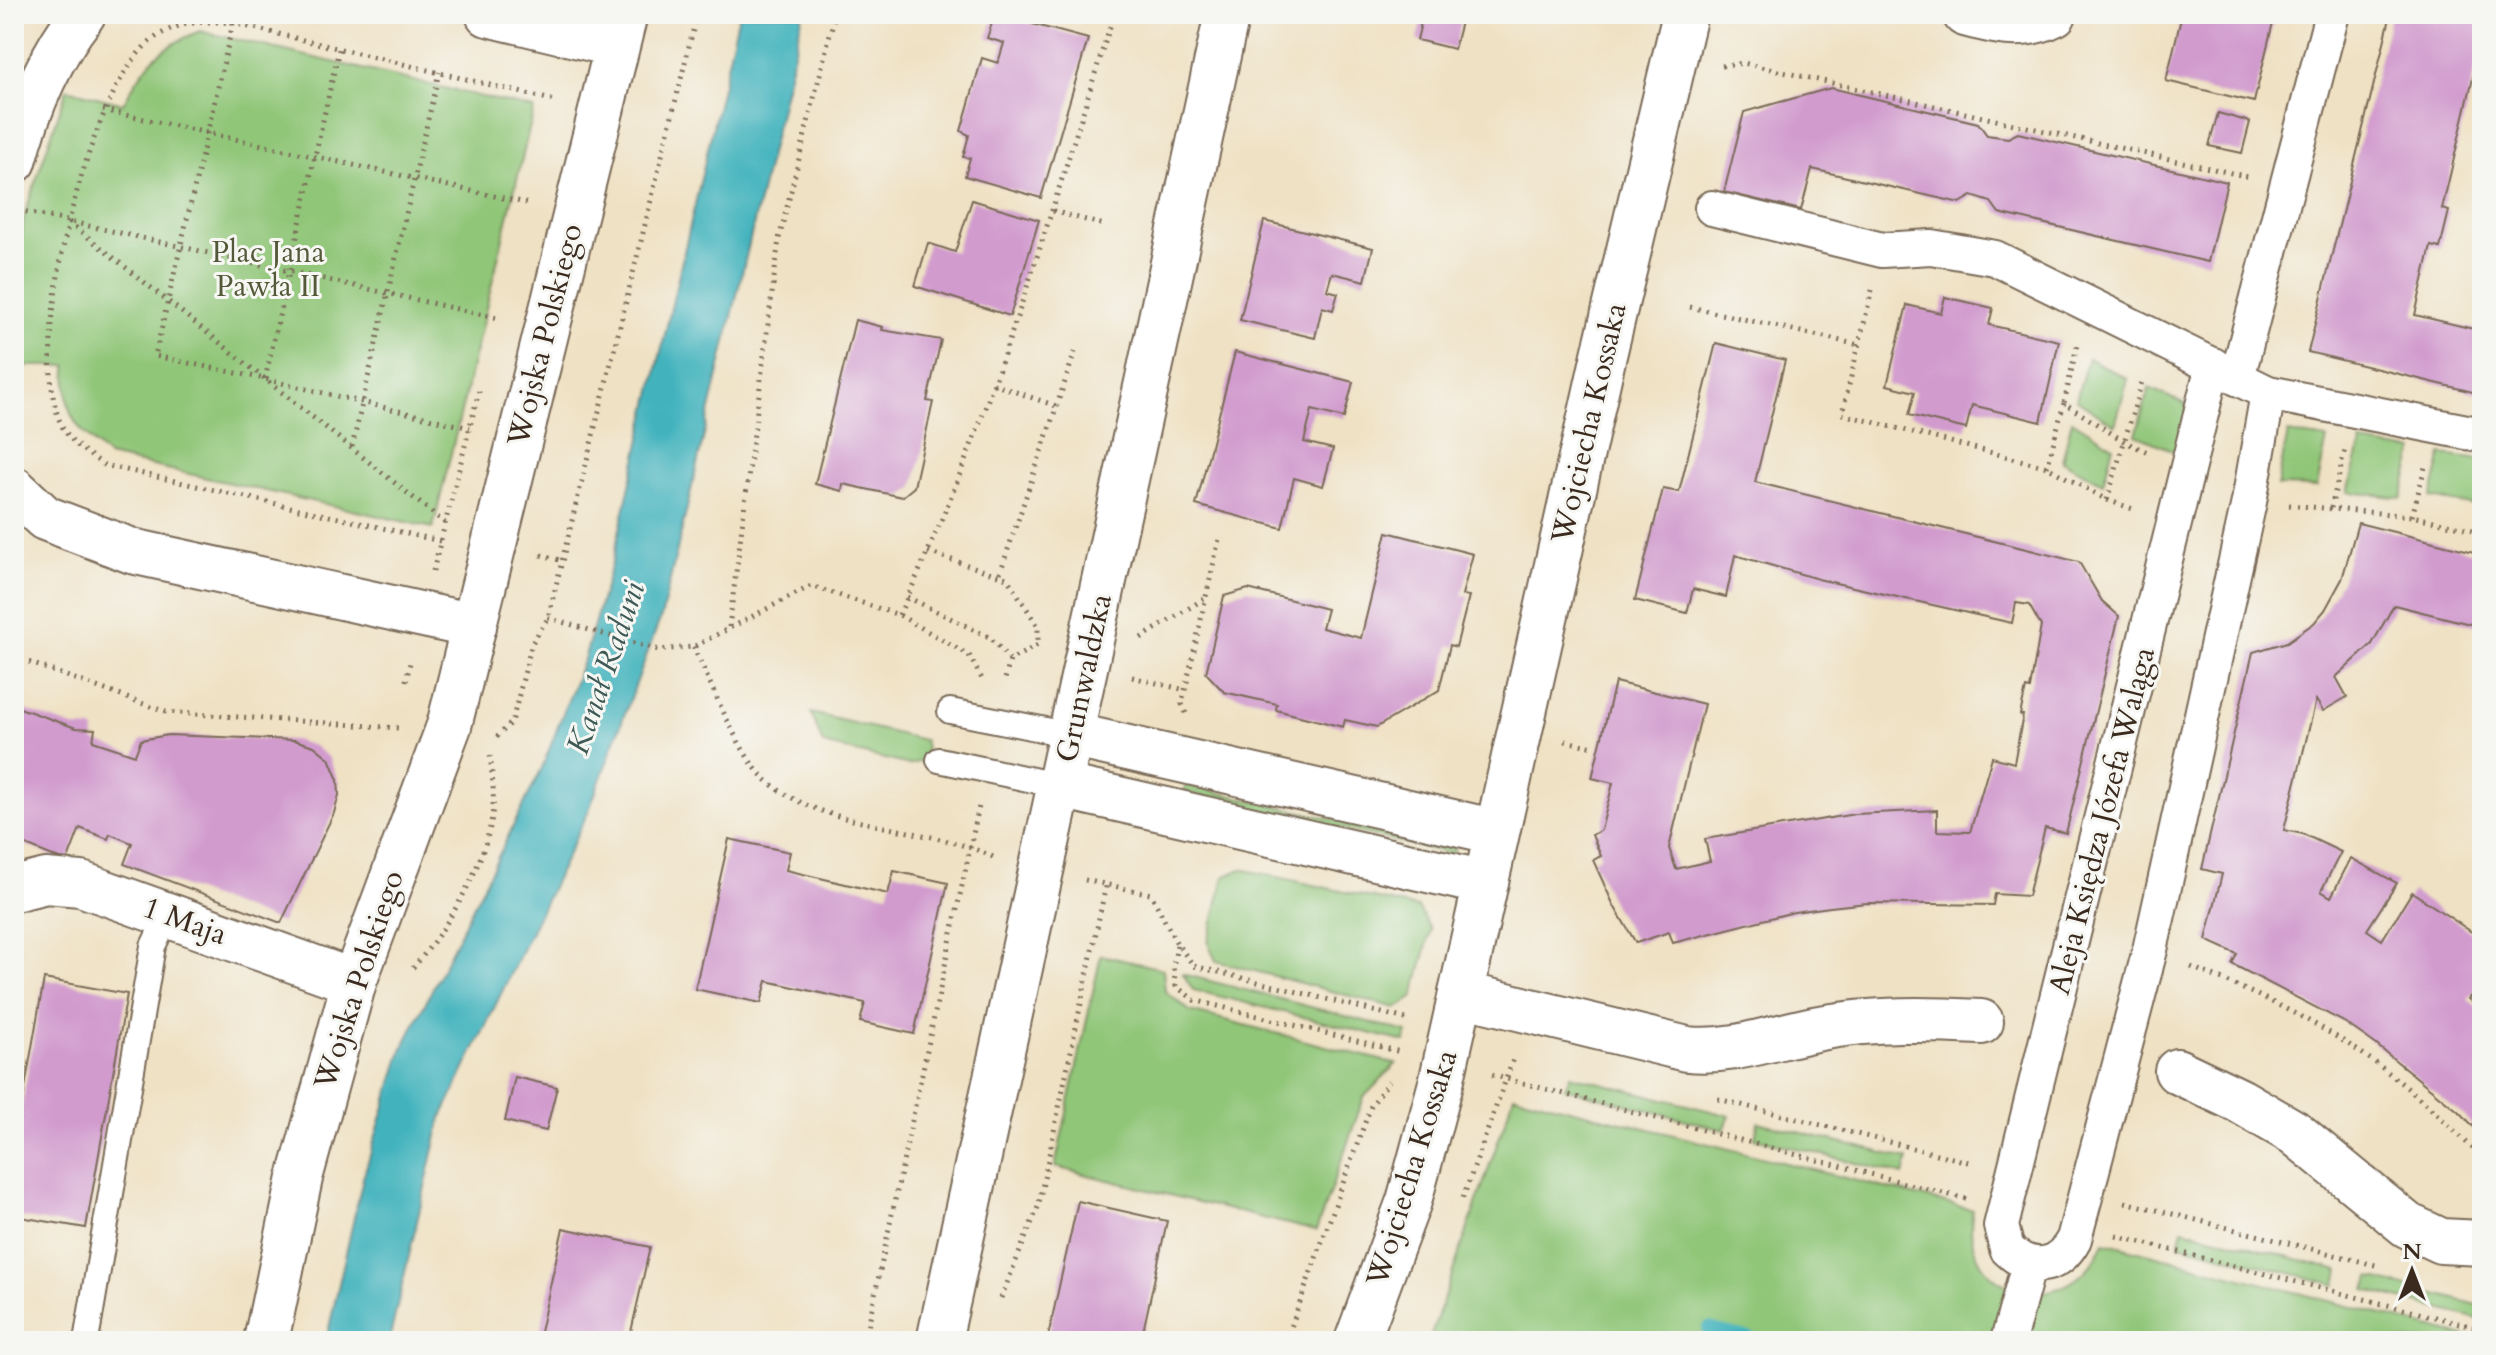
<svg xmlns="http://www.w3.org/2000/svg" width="2496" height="1355" font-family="Cardo,serif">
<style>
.green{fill:#90c678;stroke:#66784b;stroke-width:2}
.water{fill:#43b3bd;stroke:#3f6e6e;stroke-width:2}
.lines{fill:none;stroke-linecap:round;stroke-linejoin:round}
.stream{stroke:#43b3bd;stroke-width:14}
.building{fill:#d19bce}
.service-casing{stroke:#7a6a58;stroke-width:28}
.pedestrian-casing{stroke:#7a6a58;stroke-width:38}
.minor-casing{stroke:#7a6a58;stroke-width:48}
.tertiary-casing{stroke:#7a6a58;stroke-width:48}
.primary-casing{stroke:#7a6a58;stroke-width:48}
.path{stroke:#7a6a58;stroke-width:5;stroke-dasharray:2 6;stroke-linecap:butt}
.service{stroke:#fff;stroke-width:24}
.pedestrian{stroke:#fff;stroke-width:34}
.minor{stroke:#fff;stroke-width:44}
.tertiary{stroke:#fff;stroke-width:44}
.primary{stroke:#fff;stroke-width:44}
.labels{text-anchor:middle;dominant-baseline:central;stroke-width:6;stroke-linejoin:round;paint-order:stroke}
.park-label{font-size:30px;fill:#545939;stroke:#f6f6f2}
.street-label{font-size:30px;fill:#3b2a1e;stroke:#f6f6f2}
.water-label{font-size:32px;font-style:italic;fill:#3e5a56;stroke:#f6f6f2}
</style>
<rect width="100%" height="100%" fill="#f6f6f2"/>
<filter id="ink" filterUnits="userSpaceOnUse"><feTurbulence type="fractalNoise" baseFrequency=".0125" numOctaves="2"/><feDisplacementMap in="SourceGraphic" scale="16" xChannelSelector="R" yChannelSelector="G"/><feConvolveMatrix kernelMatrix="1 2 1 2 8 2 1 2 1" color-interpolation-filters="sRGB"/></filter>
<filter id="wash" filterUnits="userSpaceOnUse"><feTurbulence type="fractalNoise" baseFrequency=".006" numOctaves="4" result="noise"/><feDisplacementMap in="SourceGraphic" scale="32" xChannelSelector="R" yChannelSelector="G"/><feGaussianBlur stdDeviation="1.8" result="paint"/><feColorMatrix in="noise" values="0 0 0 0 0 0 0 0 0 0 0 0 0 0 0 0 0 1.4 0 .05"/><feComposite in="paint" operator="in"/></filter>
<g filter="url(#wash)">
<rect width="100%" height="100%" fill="#efe1c3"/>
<g class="green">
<path d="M200 31 534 109 433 528 108 456C71 422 65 418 67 366H14V287L25 213 67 89 123 104C146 62 156 49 200 31Z"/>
<polygon points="2088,358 2128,379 2115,425 2076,399"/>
<polygon points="2149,388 2188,405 2176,452 2136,435"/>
<polygon points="2072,420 2113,446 2103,483 2062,461"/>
<polygon points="2288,433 2327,439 2317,487 2277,486"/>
<polygon points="2361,443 2414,451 2402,498 2348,492"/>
<polygon points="2442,455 2482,460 2482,507 2431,498"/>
<polygon points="811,713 924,740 926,749 923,760 909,765 823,744"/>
<polygon points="1186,785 1455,848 1452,854 1184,792"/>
<polygon points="1241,869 1418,908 1431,930 1413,998 1396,1008 1216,961 1208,943 1224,877"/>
<polygon points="1101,955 1163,969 1165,991 1190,1011 1396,1064 1364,1097 1316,1231 1055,1167"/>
<polygon points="1183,974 1407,1032 1405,1042 1193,990"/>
<polygon points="1570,1075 1730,1116 1724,1130 1565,1088"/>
<path d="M1514 1095 1973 1210C1955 1295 2069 1327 2104 1242L2482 1341H1429Z"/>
<polygon points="1758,1122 1908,1159 1904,1175 1755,1138"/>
<polygon points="2183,1229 2339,1270 2336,1285 2179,1244"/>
<polygon points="2370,1277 2482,1306 2482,1320 2366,1290"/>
</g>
<polygon class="water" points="739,14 803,14 662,614 589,810 441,1119 389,1341 326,1341 363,1178 402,1050 542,768 585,656 613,559"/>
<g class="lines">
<polyline class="stream" points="1709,1329 1756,1341"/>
</g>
<g id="blocks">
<g class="building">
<polygon points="995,14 1088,39 1041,198 965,176 970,158 963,157 969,135 961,131 982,58 998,63 1004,43 987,38"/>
<polygon points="1423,14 1463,14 1454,49 1417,40"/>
<polygon points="2182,14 2275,14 2254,102 2166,81"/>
<polygon points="2391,14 2482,14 2482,40 2442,209 2449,211 2440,248 2431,246 2415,315 2482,331 2481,394 2308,352"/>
<polygon points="1831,88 1978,123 1987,135 2008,138 2018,133 2227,182 2208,262 1999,213 1991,202 1972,196 1960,203 1812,169 1801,210 1724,192 1744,112"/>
<polygon points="2218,113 2250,122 2242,153 2209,146"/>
<polygon points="972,200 1039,220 1010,316 915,286 928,243 955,252"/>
<polygon points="1264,221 1373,248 1365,281 1332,273 1327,290 1338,293 1333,310 1322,307 1315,338 1240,320"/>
<polygon points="1945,297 1993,308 1989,325 2059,341 2041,422 1972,405 1966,429 1909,415 1915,392 1887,385 1907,305 1941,313"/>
<polygon points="855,320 883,327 882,330 941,340 927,401 933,402 914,487 902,497 843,484 842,491 815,484"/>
<polygon points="1716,343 1785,360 1755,482 2079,562 2102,601 2119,616 2066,833 2045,828 2028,896 1995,894 1993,905 1867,903 1830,907 1794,912 1673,943 1669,932 1636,943 1614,906 1593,860 1601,856 1592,835 1601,830 1613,783 1592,778 1615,682 1704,704 1669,848 1676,869 1710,861 1705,839 1855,814 1937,810 1937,831 1970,832 1992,757 2014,763 2023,715 2020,715 2026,688 2030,689 2041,626 2029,605 2016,603 2012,623 1818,579 1735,555 1726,597 1693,589 1687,613 1635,600 1663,489 1679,492"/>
<polygon points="1235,352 1353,382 1344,418 1312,410 1304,442 1333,449 1323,486 1294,478 1282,528 1196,505"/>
<polygon points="2358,523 2482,554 2482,627 2394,605 2372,644 2336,677 2347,697 2323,711 2316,700 2284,830 2303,834 2341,852 2321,891 2331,897 2351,858 2397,883 2367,930 2382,940 2412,892 2482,939 2482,982 2468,999 2482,1011 2482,1131 2479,1133 2463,1115 2374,1043 2344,1022 2232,964 2237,954 2206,940 2222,874 2202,869 2253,652 2287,642 2314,623 2325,610 2342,579"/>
<polygon points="1387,532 1473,554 1462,595 1469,596 1456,647 1450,645 1439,690 1377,727 1345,720 1343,727 1276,710 1277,704 1224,692 1206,673 1224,596 1248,589 1327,609 1322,628 1361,638"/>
<polygon points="14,706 76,728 95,729 93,741 135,755 141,740 168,735 294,740 314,746 329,758 338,780 339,795 334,813 281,923 124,864 132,843 110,834 108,839 80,828 67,862 14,840"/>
<polygon points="729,839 790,852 786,870 888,894 894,871 948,883 914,1034 860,1022 865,1003 767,981 761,1003 695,989"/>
<polygon points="44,979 127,994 86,1228 14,1216 14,1150"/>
<polygon points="515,1077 557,1087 546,1131 505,1121"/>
<polygon points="1078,1201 1167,1221 1141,1341 1047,1341"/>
<polygon points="563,1228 650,1247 629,1341 538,1341"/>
</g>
</g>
</g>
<g filter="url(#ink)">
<use href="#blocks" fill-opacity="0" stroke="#7a6a58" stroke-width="2"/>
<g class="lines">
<g class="service-casing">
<g id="service">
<polyline points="950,711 1071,735"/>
<polyline points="939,760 1061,786"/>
<polyline points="86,1341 153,946 168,915"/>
</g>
</g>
<g class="pedestrian-casing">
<g id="pedestrian">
<polyline points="1712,208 1882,250 1931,247 1995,258 2268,393 2482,435"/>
<path d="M2213 365 2001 1226 2007 1249C2031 1272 2058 1269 2074 1239L2150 950 2249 502 2268 393"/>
<polyline points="2237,378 2332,14"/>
<polyline points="2008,1341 2029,1264"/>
</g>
</g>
<g class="minor-casing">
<g id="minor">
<polyline points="488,14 617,45"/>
<path d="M1965 14C1996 22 2023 30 2054 14"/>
<path d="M14 161C28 108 49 57 83 14"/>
<polyline points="14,489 45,518 132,551 474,626"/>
<polyline points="1071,735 1496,832"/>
<polyline points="1061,786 1485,883"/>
<polyline points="14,889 46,881 81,884 354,982"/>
<path d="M1461 994 1687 1049C1733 1054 1775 1036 1820 1028 1874 1018 1927 1019 1981 1022"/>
<polyline points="2177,1071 2240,1101 2295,1133 2407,1225 2441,1241 2482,1243"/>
<polyline points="1357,1341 1409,1201 1441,1083 1604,355 1685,14"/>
</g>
</g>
<g class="tertiary-casing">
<polyline id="tertiary" points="266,1341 300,1178 354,982 449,726 625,14"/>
</g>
<g class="primary-casing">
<polyline id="primary" points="939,1341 1227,14"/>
</g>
<g class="path">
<polyline points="233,23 155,356 265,379 470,428"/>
<polyline points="1722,66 1743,63 2249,177"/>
<polyline points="103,110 526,203"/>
<polyline points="18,210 497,318"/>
<polyline points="1053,211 1104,225"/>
<polyline points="69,222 445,523"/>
<polyline points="1872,290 1842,414 2047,467 2107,500 2136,510"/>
<polyline points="1690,307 1859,345"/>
<polyline points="2077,346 2064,403 2125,442 2150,453"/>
<polyline points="265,379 339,49"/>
<polyline points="993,384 1056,406"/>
<polyline points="352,447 439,72"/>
<polyline points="2047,467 2064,403"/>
<polyline points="2107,500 2143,378"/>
<polyline points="2289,505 2412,516 2482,532"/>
<polyline points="2331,508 2345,451"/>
<polyline points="2412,516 2425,467"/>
<path d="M440 541 104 465C87 453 70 443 61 424 26 347 85 108 143 48 168 22 200 20 233 23L552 100"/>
<polyline points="928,552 1007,578 1038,626 1038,645 1010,660 1004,683"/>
<polyline points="541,555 563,561"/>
<polyline points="433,571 479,391"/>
<polyline points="1000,573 1075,352"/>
<polyline points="907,597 991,638 1010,660"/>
<path d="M899 615C991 422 1049 217 1114 14"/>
<polyline points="548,618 659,650 693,647 811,586 899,615 969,655 982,679"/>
<polyline points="729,627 779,239 835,14"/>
<polyline points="1141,638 1205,598"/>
<path d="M693 647C711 682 737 751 763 777 820 832 927 823 997 859"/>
<polyline points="14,657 166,712 399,728"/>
<polyline points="1132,677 1185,690"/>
<polyline points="406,681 411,658"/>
<polyline points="1186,713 1182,704 1219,539"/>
<polyline points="497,737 512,722 532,643 548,618 697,14"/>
<polyline points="1565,741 1594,747"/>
<polyline points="1085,880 1151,894 1177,944 1194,966 1406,1019"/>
<polyline points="1177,945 1173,967 1176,986 1194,1000 1401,1052"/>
<path d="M2191 967C2264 996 2339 1031 2400 1082 2429 1105 2455 1132 2482 1157"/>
<path d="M413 968C445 930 476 881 489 831 496 806 493 781 490 756"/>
<polyline points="1492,1075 1966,1199"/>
<polyline points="1718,1099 1972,1163"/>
<polyline points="1463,1198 1514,1057"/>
<polyline points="2125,1202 2379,1266"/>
<polyline points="2116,1236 2482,1329"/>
<polyline points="1001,1298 1038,1207 1106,885"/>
<polyline points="865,1341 979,806"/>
<polyline points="1286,1341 1371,1106 1389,1081"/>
</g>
<use href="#service" class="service"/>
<use href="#pedestrian" class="pedestrian"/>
<use href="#minor" class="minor"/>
<use href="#tertiary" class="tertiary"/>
<use href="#primary" class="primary"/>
</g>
</g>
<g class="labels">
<g class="park-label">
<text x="268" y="252">Plac Jana<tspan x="268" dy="34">Pawła II</tspan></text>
</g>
<g class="street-label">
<text transform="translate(545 335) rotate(-76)">Wojska Polskiego</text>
<text transform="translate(1589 423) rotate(-77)">Wojciecha Kossaka</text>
<text transform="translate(1084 678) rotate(-78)">Grunwaldzka</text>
<text transform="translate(2102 821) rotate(-76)">Aleja Księdza Józefa Waląga</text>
<text transform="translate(185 921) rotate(20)">1 Maja</text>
<text transform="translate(359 980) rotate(-72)">Wojska Polskiego</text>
<text transform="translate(1412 1168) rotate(-73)">Wojciecha Kossaka</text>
</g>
<g class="water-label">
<text transform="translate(606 668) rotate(-71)">Kanał Raduni</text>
</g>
</g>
<rect width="2496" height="1355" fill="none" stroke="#f6f6f2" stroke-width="48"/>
<g transform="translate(2412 1271)" stroke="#f6f6f2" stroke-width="6" paint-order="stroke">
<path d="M0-6L14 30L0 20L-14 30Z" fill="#3b2a1e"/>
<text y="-12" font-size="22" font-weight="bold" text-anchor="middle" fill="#3b2a1e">N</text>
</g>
</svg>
